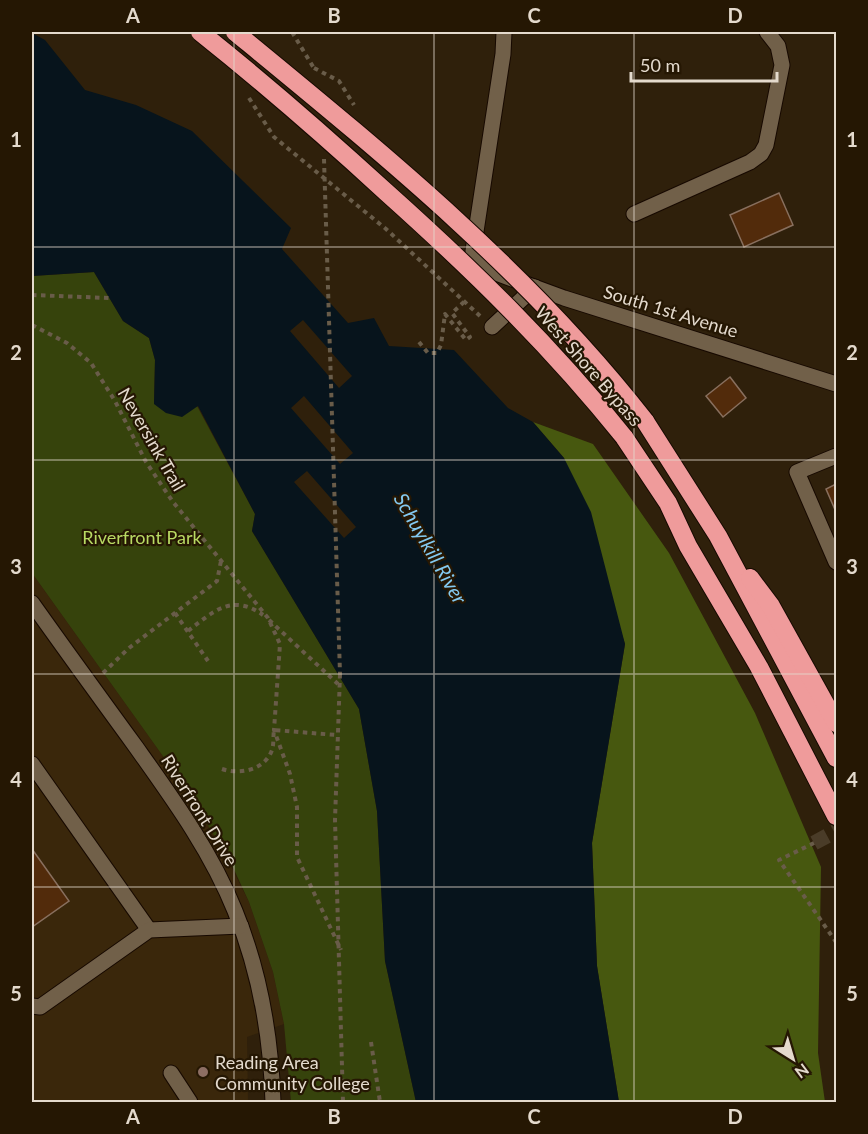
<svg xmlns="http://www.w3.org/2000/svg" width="868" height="1134" font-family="Lato,sans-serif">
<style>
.built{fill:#3a270b}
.green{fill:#36430c}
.forest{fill:#47580f}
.water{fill:#07141c;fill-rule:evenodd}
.building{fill:#522b0b;stroke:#886f5e;stroke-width:1.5}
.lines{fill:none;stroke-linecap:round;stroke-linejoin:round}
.minor-tunnel{stroke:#4a3c28;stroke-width:15;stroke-dasharray:15 8;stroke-linecap:butt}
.minor-casing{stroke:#170900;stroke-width:17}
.highway-casing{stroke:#170900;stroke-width:20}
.path{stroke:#695c49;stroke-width:4;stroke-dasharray:4.5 4.5;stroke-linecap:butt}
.minor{stroke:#716049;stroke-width:15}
.highway{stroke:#ef9b9b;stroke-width:18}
.highway-bridge-casing{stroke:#170900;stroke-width:20;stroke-linecap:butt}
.path-bridge{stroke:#695c49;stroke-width:4;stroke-dasharray:4.5 4.5;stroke-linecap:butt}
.highway-bridge{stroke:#ef9b9b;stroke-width:18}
.grid{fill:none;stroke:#e4dacd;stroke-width:1.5;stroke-opacity:0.55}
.education-dot{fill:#8d6e63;stroke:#251703;stroke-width:2}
.labels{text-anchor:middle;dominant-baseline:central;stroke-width:4.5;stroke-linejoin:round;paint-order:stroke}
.street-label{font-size:18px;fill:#e4dacd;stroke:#251703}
.park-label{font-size:18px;fill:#b9da63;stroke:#251703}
.poi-label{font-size:18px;fill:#e4dacd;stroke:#251703;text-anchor:start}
.water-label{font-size:20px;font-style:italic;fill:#83c9f0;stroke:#251703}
.neatline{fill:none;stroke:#e4dacd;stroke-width:2}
.grid-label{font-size:20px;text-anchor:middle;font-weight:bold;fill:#e4dacd}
</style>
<rect width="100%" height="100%" fill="#2f200b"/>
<polygon class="built" points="32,573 180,780 213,831 249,902 273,972 284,1024 247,1037 248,1102 32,1102"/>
<polygon class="green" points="94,272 123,321 149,338 155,360 154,404 197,406 255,514 252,531 359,709 377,811 385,961 416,1102 291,1102 284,1024 273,972 249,902 231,863 180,780 32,573 32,276"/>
<polygon class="forest" points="533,422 593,444 669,553 755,713 821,867 818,1053 825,1102 619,1102 597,966 592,843 625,644 564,458"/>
<path class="water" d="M32 33 45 40 85 90 136 105 192 131 291 228 282 249 348 323 374 318 389 346 454 350 508 408 533 422 564 458 591 512 625 644 592 843 597 966 619 1102H416L385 961 377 811 359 709 252 531 255 514 198 406 182 417 166 413 154 404 155 360 149 338 123 321 94 272 32 276ZM303 320 352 376 339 388 290 331ZM304 396 353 453 340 464 291 408ZM307 471 356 527 344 538 294 482Z"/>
<g class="building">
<polygon points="779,193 793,225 744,247 730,215"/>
<polygon points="730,377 746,398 723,417 706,396"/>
<polygon points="836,484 836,512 826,489"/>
<polygon points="32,849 69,901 32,927"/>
</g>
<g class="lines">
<polyline class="minor-tunnel" points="814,843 836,831"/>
<g class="minor-casing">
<g id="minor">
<polyline points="504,32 503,54 473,251 496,273 564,298 836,384"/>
<polyline points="634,214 750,162 761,154 766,145 782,65 778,46 767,32"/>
<polyline points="492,327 535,287"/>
<polyline points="836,456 797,472 836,562"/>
<path d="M32 603C66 651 101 699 136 747 173 799 211 851 235 911 260 972 271 1037 273 1102"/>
<polyline points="32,764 149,930"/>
<polyline points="32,1006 40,1007 149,930 241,926"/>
<polyline points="171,1073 190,1102"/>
</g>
</g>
<g class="highway-casing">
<g id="highway">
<polyline points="645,421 718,536 836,758"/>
<polyline points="624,437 668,503 688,546 759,667 836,816"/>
<polyline points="750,578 771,606 836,723"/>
</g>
</g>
<g class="path">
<polyline points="292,32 315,70"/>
<polyline points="314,68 339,81 354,105"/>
<polyline points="249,98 274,137 386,229 480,316"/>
<polyline points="32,295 109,298"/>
<polyline points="32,325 67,343 91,363 115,401 146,462 173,502 268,618 280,644 274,730 290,774 297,807 297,857 341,950"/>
<polyline points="419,342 428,353 437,353 441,345 445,314 466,340 470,337 452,313 465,301"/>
<polyline points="175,613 208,661"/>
<polyline points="269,620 338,684"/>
<path d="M188 631C214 611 232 593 263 615"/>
<polyline points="103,673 129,648 217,581 221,561"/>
<polyline points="340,674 335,820 343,1102"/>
<path d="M222 769C240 775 265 770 272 750 274 744 273 736 274 730L336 735"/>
<polyline points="814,843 779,860 836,942"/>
<polyline points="371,1042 380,1102"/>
</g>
<use href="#minor" class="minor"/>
<use href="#highway" class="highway"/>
<g class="highway-bridge-casing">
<g id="highway-bridge">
<path d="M200 32C264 83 326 137 386 192 472 269 552 347 624 437"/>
<path d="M235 32C381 152 528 271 645 421"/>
</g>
</g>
<polyline class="path-bridge" points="324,159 340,674"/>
<use href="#highway-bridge" class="highway-bridge"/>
</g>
<path class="grid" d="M234 32V1102M434 32V1102M634 32V1102M32 247H836M32 460H836M32 674H836M32 887H836"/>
<circle class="education-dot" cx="203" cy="1072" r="6"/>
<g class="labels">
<g class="street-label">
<text transform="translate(671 311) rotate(17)">South 1st Avenue</text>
<text transform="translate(589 366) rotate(49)">West Shore Bypass</text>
<text transform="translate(152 439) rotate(60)">Neversink Trail</text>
<text transform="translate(200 810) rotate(58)">Riverfront Drive</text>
</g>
<g class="park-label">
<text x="142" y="537">Riverfront Park</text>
</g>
<g class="poi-label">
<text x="215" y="1062">Reading Area<tspan x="215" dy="21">Community College</tspan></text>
</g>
<g class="water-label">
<text transform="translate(431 548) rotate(60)">Schuylkill River</text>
</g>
</g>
<rect width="868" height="1134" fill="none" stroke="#251703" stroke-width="66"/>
<g transform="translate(793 1059) rotate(143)" stroke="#251703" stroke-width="4.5" paint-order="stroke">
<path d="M0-4.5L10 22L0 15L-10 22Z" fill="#e4dacd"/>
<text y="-9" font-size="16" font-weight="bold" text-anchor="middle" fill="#e4dacd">N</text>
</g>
<path d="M631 72v9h146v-9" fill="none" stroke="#e4dacd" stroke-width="3"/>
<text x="640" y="72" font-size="18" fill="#e4dacd" stroke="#251703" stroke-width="4.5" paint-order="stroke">50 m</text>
<rect x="33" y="33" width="802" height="1068" class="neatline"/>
<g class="grid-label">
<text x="133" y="23">A</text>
<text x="334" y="23">B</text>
<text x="534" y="23">C</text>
<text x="735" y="23">D</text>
<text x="16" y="147">1</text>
<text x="852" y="147">1</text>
<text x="16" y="360">2</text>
<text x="852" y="360">2</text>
<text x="16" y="574">3</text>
<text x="852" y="574">3</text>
<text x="16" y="787">4</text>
<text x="852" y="787">4</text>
<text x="16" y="1001">5</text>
<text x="852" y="1001">5</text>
<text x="133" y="1124">A</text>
<text x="334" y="1124">B</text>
<text x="534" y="1124">C</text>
<text x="735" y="1124">D</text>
</g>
</svg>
